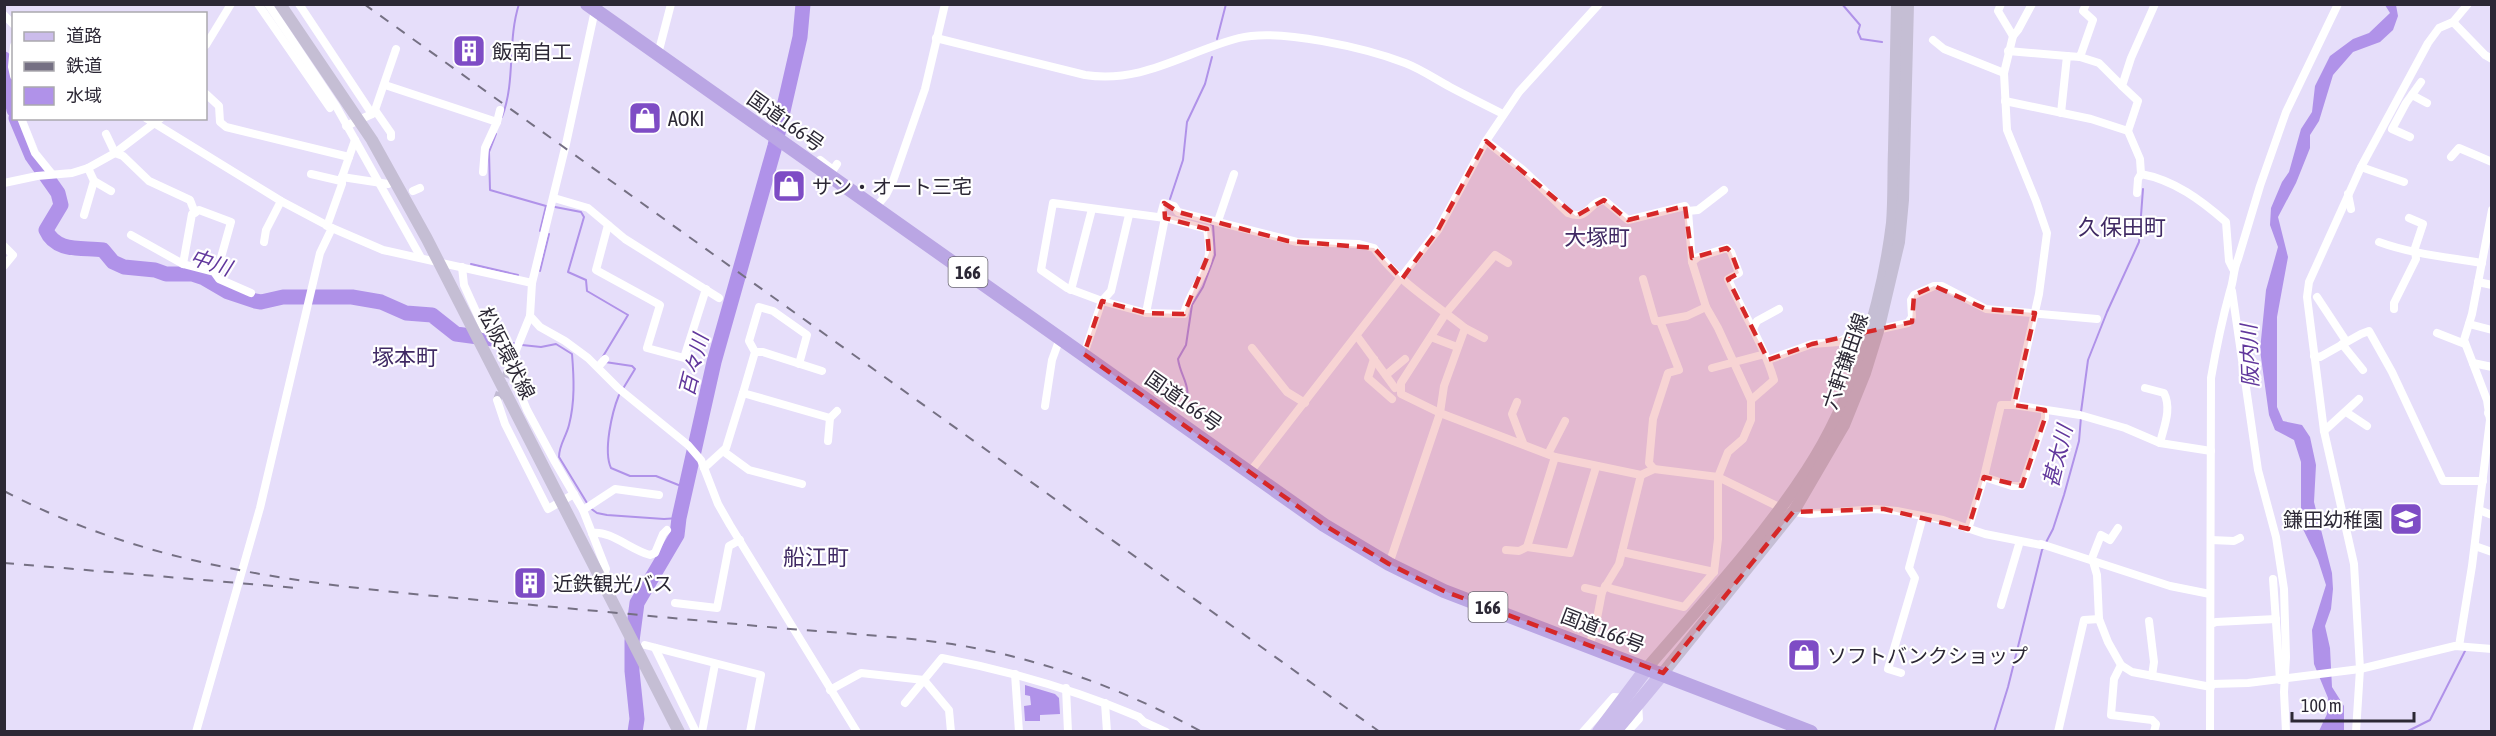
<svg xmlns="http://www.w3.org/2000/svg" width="2496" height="736" font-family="'Asap Condensed','Noto Sans JP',sans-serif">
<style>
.water{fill:#b092e9}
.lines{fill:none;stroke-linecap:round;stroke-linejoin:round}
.stream{stroke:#b092e9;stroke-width:2}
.river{stroke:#b092e9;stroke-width:15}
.minor-tunnel{stroke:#c1bad3;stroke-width:8;stroke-dasharray:8 4;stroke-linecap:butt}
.minor{stroke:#fff;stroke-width:8}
.tertiary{stroke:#fff;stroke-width:10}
.secondary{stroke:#c5bed4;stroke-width:12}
.primary{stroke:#cbbceb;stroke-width:14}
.trunk{stroke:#baa6e4;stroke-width:14}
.rail{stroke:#757083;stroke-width:2;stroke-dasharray:10 10;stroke-linecap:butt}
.marked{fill:#d62828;fill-opacity:0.2;stroke:#d62828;stroke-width:4.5;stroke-dasharray:12 8;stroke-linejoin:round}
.labels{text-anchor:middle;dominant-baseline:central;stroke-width:4.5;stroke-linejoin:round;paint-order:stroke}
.shield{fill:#fff;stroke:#6b6872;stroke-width:1.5}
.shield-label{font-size:18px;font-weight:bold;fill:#2c2835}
.poi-label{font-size:20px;fill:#2c2835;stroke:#fff;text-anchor:start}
.street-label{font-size:20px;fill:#2c2835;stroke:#fff}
.water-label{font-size:21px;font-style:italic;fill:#61379c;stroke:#fff}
.quarter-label{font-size:22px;fill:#402a64;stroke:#fff}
</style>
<rect width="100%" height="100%" fill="#e6defa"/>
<g class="water">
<polygon points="2385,5 2396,5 2398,16 2393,30 2380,42 2353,52 2333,75 2319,121 2310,135 2310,148 2296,183 2278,217 2288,257 2277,317 2277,407 2283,421 2302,425 2310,437 2316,465 2314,502 2332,573 2333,589 2331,609 2325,626 2330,648 2332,687 2344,706 2344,731 2319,731 2327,714 2328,698 2314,664 2312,630 2326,585 2318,560 2301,525 2301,462 2294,440 2275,430 2269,415 2260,350 2266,290 2278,247 2270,225 2271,208 2282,182 2289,172 2301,129 2312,112 2315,86 2330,56 2353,39 2369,33 2390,13"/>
<polygon points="1025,685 1055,694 1059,698 1060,714 1040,715 1040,721 1025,721 1024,706 1031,705 1030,696 1025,695"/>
</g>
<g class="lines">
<g class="stream">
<polyline points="1842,4 1860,25 1858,32 1861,39 1882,42"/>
<polyline points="1217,39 1226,4"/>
<path d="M502 117C516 80 507 42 519 4"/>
<polyline points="496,134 489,152 490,190 546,206 540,231"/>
<polyline points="1170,199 1183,160 1187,122 1205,84 1212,57"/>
<polyline points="555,207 581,212 584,217 568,272 586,280 587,291 628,315 602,358"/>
<polyline points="471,264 518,275"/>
<polyline points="540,271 549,234"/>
<polyline points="487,326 493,339 517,344"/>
<path d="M522 345 541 347 556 344 572 354C574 378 575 402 569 425 566 437 559 445 559 457L587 503"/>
<polyline points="605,362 632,366 635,369 624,387"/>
<path d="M619 395C612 412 603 451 611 468L630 476H656L686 488"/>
<path d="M1182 409C1195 388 1181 380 1178 359L1186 345 1192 305 1203 287 1215 255 1213 225 1211 224"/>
<polyline points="2081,412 2088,360 2107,312 2139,242 2143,189"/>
<polyline points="590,508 597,513 607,515 664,519 679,518"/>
<polyline points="1994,732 2008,687 2042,550 2053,529 2064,495 2079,441 2081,417"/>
<polyline points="2406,732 2430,720 2466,649"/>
</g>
<g class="river">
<polyline points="4,59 14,110"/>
<path d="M16 118 32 156 58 193 61 205 46 230C56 253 83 247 103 250L113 262 124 267 155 270 166 274H192L204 278 228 292 255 301 261 302 283 297H352L381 302 406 313 432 315 456 334 493 339"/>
<polyline points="635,732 637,719 632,671 632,641 637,603 677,535 679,518 714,362 775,146 800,37 803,4"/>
</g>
<polyline class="minor-tunnel" points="497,400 508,370"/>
<g class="minor">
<polyline points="258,4 330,108"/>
<polyline points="268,4 336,106 420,256"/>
<polyline points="299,4 372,114"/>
<polyline points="2001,4 1998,11 2013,36"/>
<polyline points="595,10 566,144 532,283 530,316 540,327 565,341 588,358 618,388 688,445 701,460 718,504 730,525 857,732"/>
<polyline points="4,15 14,25"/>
<polyline points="2453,22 2485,55 2492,59"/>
<path d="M936 38 1085 75C1143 84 1185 52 1239 38 1279 28 1366 48 1405 63 1421 69 1435 79 1450 87 1467 96 1485 105 1503 114"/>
<polyline points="1933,40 1944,49 2004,73"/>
<polyline points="206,45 231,4"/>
<polyline points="14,46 12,67 14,76"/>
<polyline points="2008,51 2067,56"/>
<polyline points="658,54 671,4"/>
<polyline points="2080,57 2099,63 2122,86"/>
<polyline points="385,85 497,122 485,148 483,172"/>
<polyline points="206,94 219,106 220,122 226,127 349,157"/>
<polyline points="2412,95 2427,103"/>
<path d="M2005 101 2091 119 2128 131 2140 159 2141 174C2174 180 2201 200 2226 222L2229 261 2233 269"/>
<polyline points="375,110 391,133 391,137"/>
<polyline points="2061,113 2067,56 2080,57 2093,20 2083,11 2086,4"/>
<polyline points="21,118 35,153 52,174"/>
<polyline points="146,118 281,201 332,228 383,250 532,283"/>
<polyline points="497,122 500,110"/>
<polyline points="346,126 372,114 375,110 396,49"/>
<polyline points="2128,131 2138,101 2122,86 2131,58 2155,4"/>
<polyline points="106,134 115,153 123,156 149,181 190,200 195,213"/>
<polyline points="2410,137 2392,129 2406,103 2421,82"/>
<polyline points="355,140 342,177 388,184"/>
<path d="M1486 141 1523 170 1568 213C1589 221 1587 203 1604 200L1628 220 1685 206 1688 211 1692 262 1706 307 1718 328 1751 400V420L1743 439 1728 452 1718 477V539L1714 572 1684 607 1612 589 1605 586"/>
<polyline points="2451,157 2459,148 2492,162"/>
<polyline points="820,160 833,170 837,164"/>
<polyline points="2361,167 2404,182"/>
<polyline points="311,174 341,181"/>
<polyline points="94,181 111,191"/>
<polyline points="4,183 37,176 72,173 88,168 115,153 161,118"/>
<polyline points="413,191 420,188"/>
<polyline points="2137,193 2138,179 2141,174"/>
<polyline points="2348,194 2351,209"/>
<polyline points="554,198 588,208 625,239 719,298"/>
<path d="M1053 203 1165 218 1207 229C1208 236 1210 245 1209 253 1207 275 1189 292 1184 314L1146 313 1102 301 1067 288 1041 270Z"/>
<polyline points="876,207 886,195 893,181 925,89 945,4"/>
<polyline points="1688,211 1698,210 1724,190"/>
<polyline points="84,215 94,181 88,168"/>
<polyline points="1218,221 1234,174"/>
<polyline points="608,225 596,270 660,305 647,348 684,358 706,289"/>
<polyline points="327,226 342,184 342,177"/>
<polyline points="131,235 183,264"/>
<polyline points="264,242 266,230 281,201"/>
<path d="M2379 242C2412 254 2447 257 2482 263"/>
<polyline points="4,246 13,255 4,266"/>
<path d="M1692 262 1698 257 1727 248 1731 252 1739 273 1728 279C1744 315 1763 343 1774 380L1751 400"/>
<polyline points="1508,263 1495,255 1446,313 1401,383 1401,394 1440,413 1555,457 1641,475 1654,469 1718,477 1781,508 1793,512 1810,514 1875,509 1897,511 1943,520 1985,534 2041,545"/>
<polyline points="462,267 464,285 484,329"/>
<polyline points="214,272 183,264 192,214 199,210 231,222 218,268 214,272 219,279 251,293"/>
<polyline points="1643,279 1655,321 1660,321 1679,370 1668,373 1653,419 1649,463 1654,469"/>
<polyline points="2478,282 2492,285"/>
<polyline points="1071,290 1092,209"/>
<polyline points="2232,291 2258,470 2276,537 2284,589 2286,657 2284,692 2286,732"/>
<polyline points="2317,297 2346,341"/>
<polyline points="2394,309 2394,303 2416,259 2415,248 2423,224 2409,218"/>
<path d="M1146 313 1165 218 1161 214 1164 203 1174 206 1178 212 1297 242 1359 244 1374 248C1397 281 1434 303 1465 328L1444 386 1440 413 1389 564"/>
<polyline points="530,316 508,370 513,376 527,410 555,462 583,510 606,569 602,581"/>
<polyline points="1660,321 1687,316 1706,307"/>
<polyline points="2469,324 2492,330"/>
<polyline points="1754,327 1757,321 1779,309"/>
<polyline points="1465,328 1484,338"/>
<polyline points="2437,333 2465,344"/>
<polyline points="1357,336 1395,388"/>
<polyline points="1431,337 1457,347"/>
<polyline points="2342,344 2363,370"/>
<polyline points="1252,348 1287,392 1305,403"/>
<polyline points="755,352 763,352 822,371"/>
<polyline points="1084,354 1102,301 1111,291 1129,215"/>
<polyline points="2314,356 2320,357 2361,334 2369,331 2392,372 2443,481 2483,481"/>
<polyline points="1374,359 1368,378 1392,399"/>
<polyline points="1768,360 1812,344 1839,342 1849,336 1908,323 1912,317 1911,300 1914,295 1934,286 1942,286 1986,309 2097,319"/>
<polyline points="2473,363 2492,367"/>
<polyline points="799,364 807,335 773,311 759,307 749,341 755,352 743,393 830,418"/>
<polyline points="598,367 605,359"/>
<polyline points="1712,368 1765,354"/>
<polyline points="1386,375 1405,359"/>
<path d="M2145 388 2164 393C2172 409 2164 426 2160 443"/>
<polyline points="497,400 505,424 548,509 574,494"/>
<polyline points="1517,402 1512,414 1523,443"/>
<polyline points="2014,405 2039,294 2047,233 2036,201 2007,130 2004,73 2013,36 2018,30 2032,4"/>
<polyline points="1045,406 1052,360 1060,338"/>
<polyline points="2346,412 2367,426"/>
<polyline points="2324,431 2359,399"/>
<polyline points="828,441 830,418 837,411"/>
<polyline points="723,451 749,470 802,484"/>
<polyline points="1548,454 1565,421"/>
<polyline points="704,468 726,448 743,393"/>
<polyline points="1250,472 1438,230 1486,141 1519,92 1599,4"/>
<polyline points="1984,477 2012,486 2022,486 2045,418 2045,410"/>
<polyline points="583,510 615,489 659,495"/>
<polyline points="2479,510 2492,515"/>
<polyline points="2118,528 2110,540 2101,535 2092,558 2097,575 2099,619 2108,642 2121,665 2114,679 2111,715 2152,720 2156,724 2154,732"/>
<polyline points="1968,529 1984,477 2001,405 2014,405 2080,415 2125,428 2160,443 2211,451"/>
<path d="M592 533C610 530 631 550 650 555L655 553 663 534 667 530"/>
<polyline points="2211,540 2234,541 2240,538"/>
<polyline points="2041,544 2170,586 2210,594"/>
<polyline points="2475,546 2492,552"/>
<polyline points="1527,547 1555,457"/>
<polyline points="1506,550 1519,551 1527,547 1570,553 1596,467"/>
<polyline points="1622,552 1714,572"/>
<polyline points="2273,579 2280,680"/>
<polyline points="1585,588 1602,592"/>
<polyline points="675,603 717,608 729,546 740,540"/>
<polyline points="2001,605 2020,541"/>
<polyline points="2149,621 2154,662 2152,676"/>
<polyline points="2211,624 2216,622 2276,619"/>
<polyline points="645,645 761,675 750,732"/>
<polyline points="1589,645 1595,629 1602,592 1619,564 1641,475"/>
<polyline points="2459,646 2472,566 2490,420 2487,400 2464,340 2472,314 2492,210"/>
<polyline points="655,648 696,732"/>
<polyline points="2121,665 2132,672 2211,687"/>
<polyline points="1901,673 1888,669 1915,578 1909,568 1923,516"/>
<polyline points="1015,674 1019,732"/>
<polyline points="2211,684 2248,683 2360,669 2455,646 2492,649"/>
<polyline points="1066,688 1068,732"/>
<polyline points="830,690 861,673 924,680 949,710 951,732"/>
<path d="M905 703 942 658C1010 671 1075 690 1139 717L1144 722 1166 732"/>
<polyline points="1105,703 1107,732"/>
<polyline points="196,732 260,508 320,253 332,228"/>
<polyline points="702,732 715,664"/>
<polyline points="1583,732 1614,697 1625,698"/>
<polyline points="1627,732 1639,719 1638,704"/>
<polyline points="2058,732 2084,620 2099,619"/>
<path d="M2210 732 2211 378C2216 349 2222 320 2230 291 2234 280 2233 270 2238 259L2260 186 2286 112 2338 4"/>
<polyline points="2356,732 2360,669 2354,564 2324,431 2307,297 2309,282 2361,167 2428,43 2439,28 2453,22 2468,4"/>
</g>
<polyline class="tertiary" points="2489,413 2492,413"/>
<g class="secondary">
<polyline points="280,4 372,140 427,239 679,732"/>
<path d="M1647 668C1702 604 1761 541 1807 470 1853 400 1882 305 1892 223 1894 199 1893 174 1894 150 1895 101 1896 53 1897 4"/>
<polyline points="1663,673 1795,509 1844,425 1865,373 1878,331 1899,242 1903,200 1908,4"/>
</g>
<g class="primary">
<polyline points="1599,732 1647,668"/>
<polyline points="1614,732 1663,673"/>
</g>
<polyline class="trunk" points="587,4 1324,525 1389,564 1444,591 1811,732"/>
<g class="rail">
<polyline points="364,4 1380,732"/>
<path d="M4 491C156 571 321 586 490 601 586 610 683 619 779 628 837 633 895 636 952 644 1040 658 1124 689 1202 732"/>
<polyline points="4,563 297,588"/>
</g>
</g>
<path class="marked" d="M1486 141 1576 216 1604 200 1628 220 1685 206 1692 258 1727 248 1731 252 1739 273 1728 279 1768 360 1812 344 1912 322 1914 295 1934 286 1986 309 2035 313 2014 405 2045 410V418L2022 486 1984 477 1968 529 1884 509 1793 512 1663 673 1444 591 1389 564 1324 525 1084 354 1102 301 1146 313 1184 314 1209 253 1207 229 1165 218 1164 203 1178 212 1288 241 1374 248 1402 279 1438 230Z"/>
<defs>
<g id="building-square" transform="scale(1.725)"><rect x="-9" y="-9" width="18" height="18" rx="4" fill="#7e4cc5" stroke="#fff"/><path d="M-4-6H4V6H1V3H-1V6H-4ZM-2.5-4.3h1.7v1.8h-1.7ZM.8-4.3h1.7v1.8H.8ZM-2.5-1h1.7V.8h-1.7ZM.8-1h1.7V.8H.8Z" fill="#fff"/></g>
<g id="shop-square" transform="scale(1.725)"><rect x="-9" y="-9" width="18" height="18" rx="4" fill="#7e4cc5" stroke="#fff"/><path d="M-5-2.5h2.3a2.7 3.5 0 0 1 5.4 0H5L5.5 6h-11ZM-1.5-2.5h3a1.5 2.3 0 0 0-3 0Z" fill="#fff"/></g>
<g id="school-square" transform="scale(1.725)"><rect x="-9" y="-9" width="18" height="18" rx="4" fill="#7e4cc5" stroke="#fff"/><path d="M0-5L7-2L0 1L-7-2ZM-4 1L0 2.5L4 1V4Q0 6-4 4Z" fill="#fff"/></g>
</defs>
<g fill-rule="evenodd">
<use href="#building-square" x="469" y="51"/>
<use href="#shop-square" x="645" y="118"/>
<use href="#shop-square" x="789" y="186"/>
<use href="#school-square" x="2406" y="519"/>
<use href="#building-square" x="530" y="583"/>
<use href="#shop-square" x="1804" y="655"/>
</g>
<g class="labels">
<g class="shield">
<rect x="948.5" y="257" width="39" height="30" rx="4.5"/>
<rect x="1468.5" y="592" width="39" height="30" rx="4.5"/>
</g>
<g class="shield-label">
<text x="968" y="272">166</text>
<text x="1488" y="607">166</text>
</g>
<g class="poi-label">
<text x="492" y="51">飯南自工</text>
<text x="668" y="118">AOKI</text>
<text x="812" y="186">サン・オート三宅</text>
<text x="2383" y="519" text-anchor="end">鎌田幼稚園</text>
<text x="553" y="583">近鉄観光バス</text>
<text x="1827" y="655">ソフトバンクショップ</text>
</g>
<g class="street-label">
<text transform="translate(786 121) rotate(35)">国道166号</text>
<text transform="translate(507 353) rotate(63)">松阪環状線</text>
<text transform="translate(1845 361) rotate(-71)">六軒鎌田線</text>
<text transform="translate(1184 401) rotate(35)">国道166号</text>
<text transform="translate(1603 630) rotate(21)">国道166号</text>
</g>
<g class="water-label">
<text transform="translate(211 262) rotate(18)">中川</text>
<text transform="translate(2249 356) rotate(-92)">阪内川</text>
<text transform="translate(693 365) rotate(-76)">百々川</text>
<text transform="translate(2057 456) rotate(-76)">甚太川</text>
</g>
<g class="quarter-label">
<text x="2122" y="227">久保田町</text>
<text x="1597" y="237">大塚町</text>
<text x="405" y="357">塚本町</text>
<text x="816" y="557">船江町</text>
</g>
</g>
<rect width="2496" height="736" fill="none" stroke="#2c2835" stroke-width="12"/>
<rect x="12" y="12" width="195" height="108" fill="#ffffff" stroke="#aba9ae" stroke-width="1.5"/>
<rect x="24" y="32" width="30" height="9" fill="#cbbceb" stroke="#aba9ae" stroke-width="1.5"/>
<text x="66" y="42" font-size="18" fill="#2c2835">道路</text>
<rect x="24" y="62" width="30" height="9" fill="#757083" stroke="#aba9ae" stroke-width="1.5"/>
<text x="66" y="72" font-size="18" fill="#2c2835">鉄道</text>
<rect x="24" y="87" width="30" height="18" fill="#b092e9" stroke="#aba9ae" stroke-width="1.5"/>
<text x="66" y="102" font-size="18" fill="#2c2835">水域</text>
<path d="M2292 712v9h122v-9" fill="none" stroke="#2c2835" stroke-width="3"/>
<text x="2301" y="712" font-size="18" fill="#2c2835" stroke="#ffffff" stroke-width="4.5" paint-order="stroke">100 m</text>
</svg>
